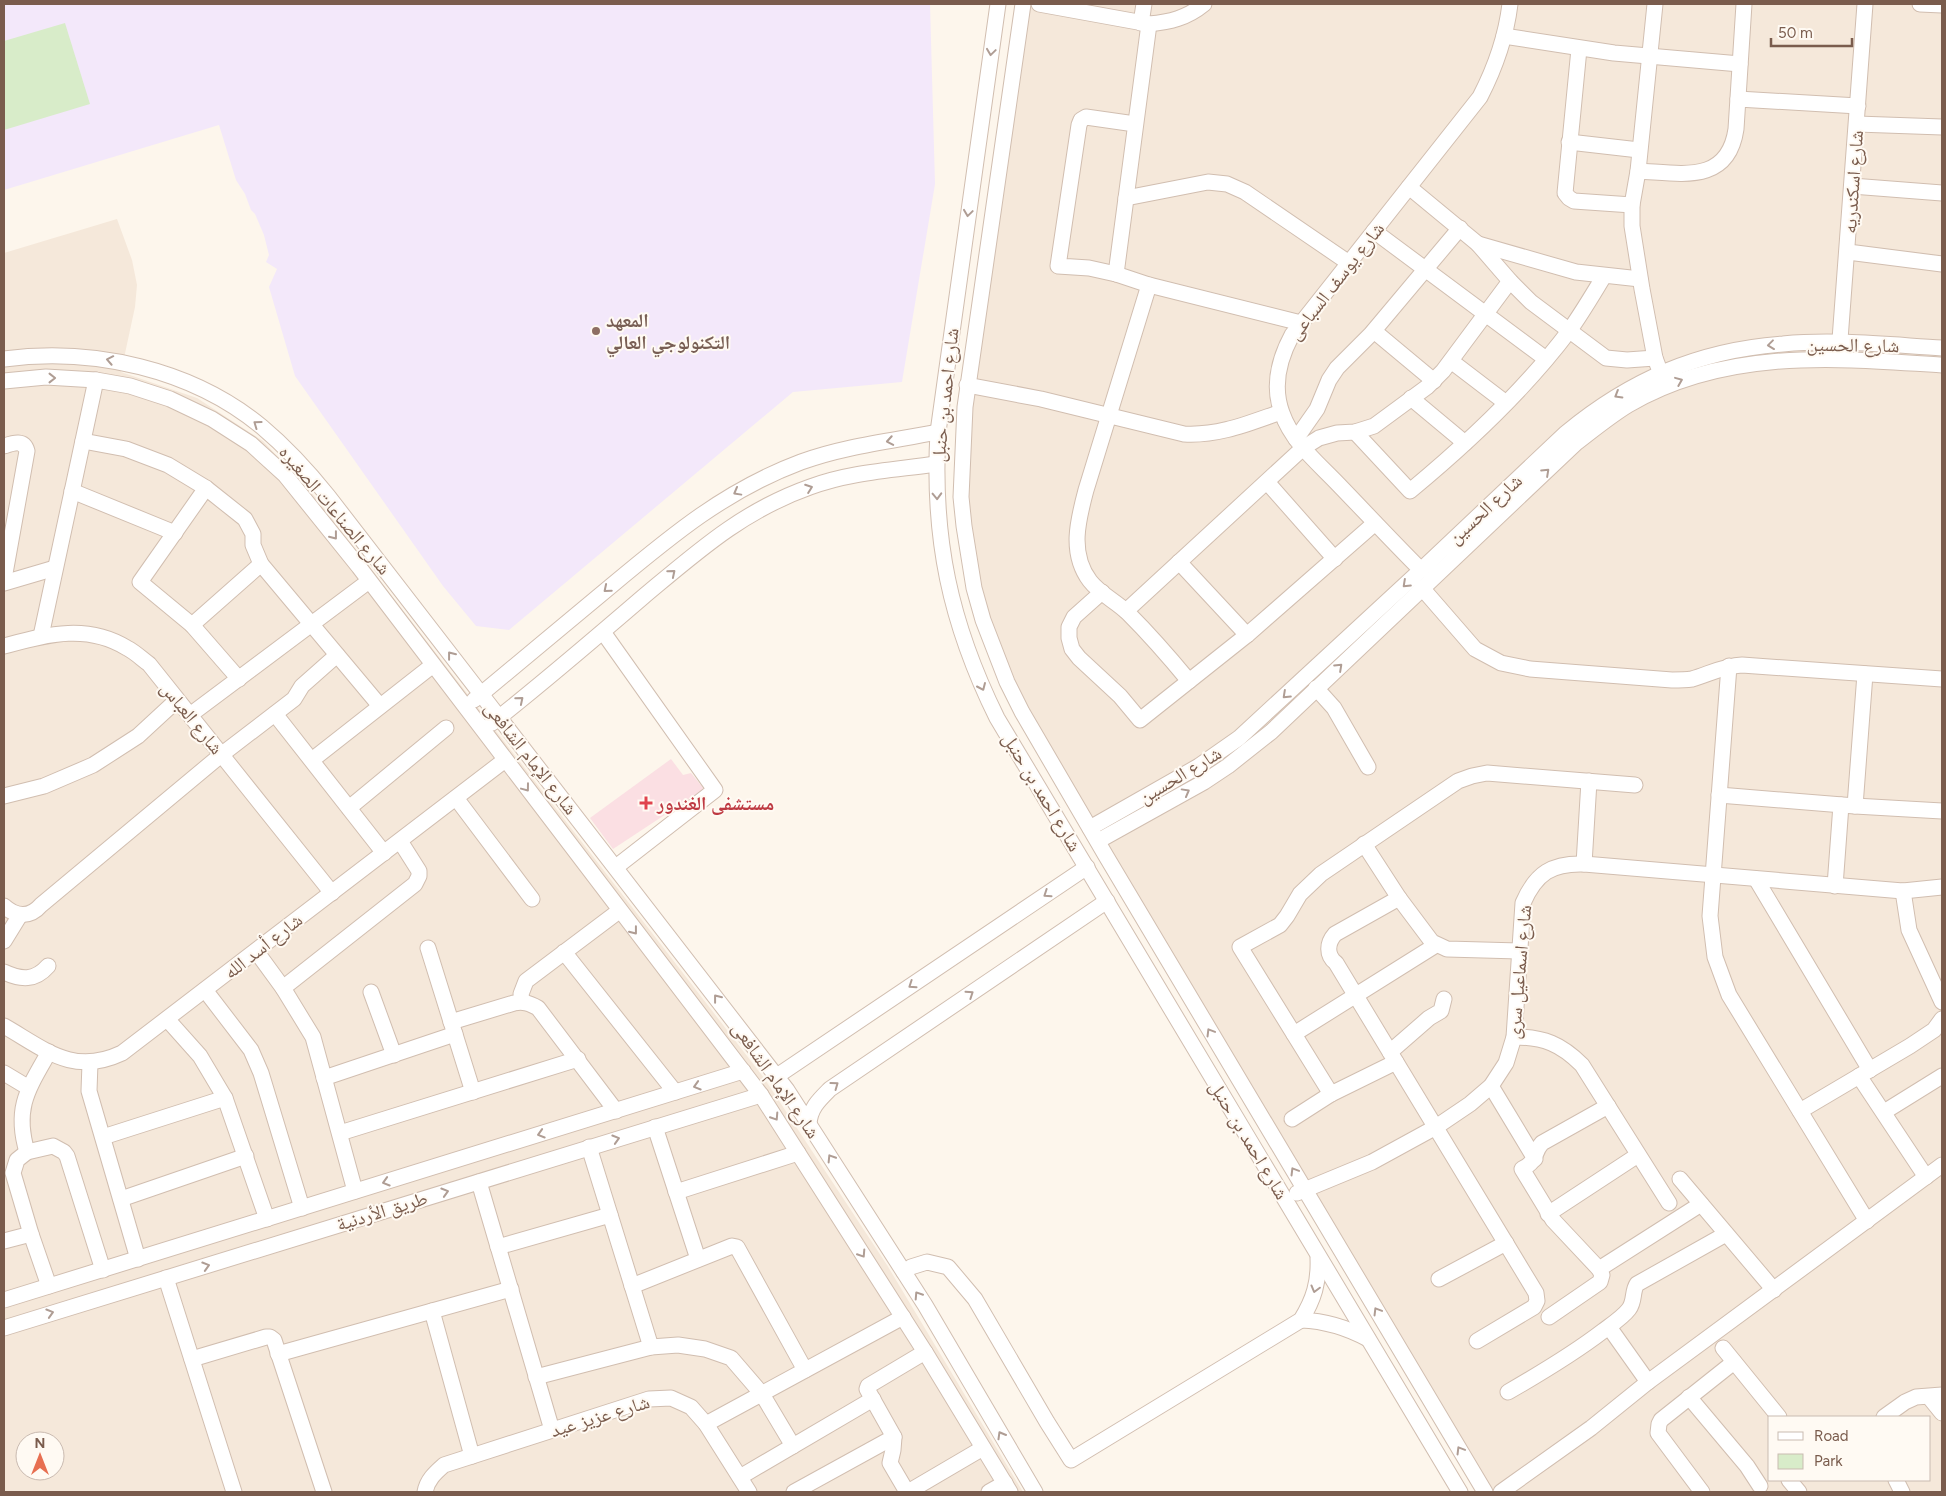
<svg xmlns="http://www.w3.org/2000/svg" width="1946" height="1496" font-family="Figtree,'Noto Naskh Arabic',sans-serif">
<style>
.residential{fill:#f5e8da;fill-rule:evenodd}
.education{fill:#f3e8fa}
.medical{fill:#fbdfe3}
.green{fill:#d8ecc9}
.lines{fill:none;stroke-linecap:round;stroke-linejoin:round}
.minor-casing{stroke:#d1beb0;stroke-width:17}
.minor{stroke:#fff;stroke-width:15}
.oneway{stroke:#af9d94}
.education-dot{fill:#8d6e63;stroke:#fffaf3;stroke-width:2}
.health-dot{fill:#e0444e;stroke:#fffaf3;stroke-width:2}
.labels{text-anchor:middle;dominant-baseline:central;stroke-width:4;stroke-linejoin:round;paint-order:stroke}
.street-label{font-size:19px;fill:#7a5c4d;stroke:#fffaf3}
.education-label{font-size:19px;font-weight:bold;fill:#785e54;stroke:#fffaf3;text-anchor:start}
.health-label{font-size:19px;font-weight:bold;fill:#be3a42;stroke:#fffaf3;text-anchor:start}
</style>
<rect width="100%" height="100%" fill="#fdf6ec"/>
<g class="residential">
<path d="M1020 4H1942V1492H1478L1011 707 956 506ZM1770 1417H1930V1480H1770Z"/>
<path d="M117 219 132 260 137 285 135 307 121 372 197 398 263 441 317 499 764 1078 887 1265 1023 1492H4V253ZM25 1441H55V1471H25Z"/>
</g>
<polygon class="education" points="4,4 930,4 935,184 902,382 793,392 509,630 476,626 443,586 295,376 269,287 277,269 266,262 269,255 264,235 255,214 251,210 245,194 236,180 219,125 4,190"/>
<polygon class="medical" points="671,759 683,775 691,773 704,789 613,849 590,818"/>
<polygon class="green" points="65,23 90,104 4,130 4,41"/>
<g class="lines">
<g class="minor-casing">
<g id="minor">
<path d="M998 4 938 432C932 538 950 623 997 718L1460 1492"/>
<polyline points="1023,4 965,407 961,497 964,526 974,588 983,620 1007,682 1022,712 1106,856 1485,1492"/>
<path d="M1039 4 1149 24C1170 22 1187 18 1204 4"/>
<polyline points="1655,4 1638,171 1632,205 1632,226 1642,289 1655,358 1661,374"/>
<polyline points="1920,4 1942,5"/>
<polyline points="1141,23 1144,4"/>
<polyline points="1504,36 1614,53 1740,64"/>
<polyline points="1579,49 1565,193 1569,198 1574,201 1632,205"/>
<polyline points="1738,99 1858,106"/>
<polyline points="1135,124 1086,117 1081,120 1079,125 1058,266 1089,268 1116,274 1149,285 1301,323"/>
<polyline points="1857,124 1942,127"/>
<polyline points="1569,142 1639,150"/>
<path d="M1638 171C1680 173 1728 185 1736 129L1744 4"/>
<polyline points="1852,186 1942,193"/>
<polyline points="1409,187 1478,244 1510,281 1531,302 1606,358 1627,360 1655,358"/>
<polyline points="1126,198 1208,182 1227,184 1245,192 1349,263"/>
<polyline points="1374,231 1546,359"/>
<polyline points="1478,244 1576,272 1640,279"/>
<polyline points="1848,252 1942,264"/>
<polyline points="1116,274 1149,24"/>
<path d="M1149 285 1086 490C1078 520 1069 553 1090 581 1100 594 1117 602 1128 613 1150 635 1170 658 1189 681"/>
<polyline points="1374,331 1434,381"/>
<polyline points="1839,353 1865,4"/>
<path d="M4 359C93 347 192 369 262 427 287 448 308 471 328 496L787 1090 925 1305 1035 1492"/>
<polyline points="1451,361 1506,403"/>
<polyline points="4,381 46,377 96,380 130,386 170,399 212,419 251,444 285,475 359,567 761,1095 925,1352 1010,1492"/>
<path d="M967 385 1041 399 1184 434C1219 436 1249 423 1281 412"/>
<polyline points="1411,398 1465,443"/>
<path d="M1355 432 1410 491C1468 443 1524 391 1569 331 1582 313 1593 294 1604 276"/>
<polyline points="1296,439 1317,409 1329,380 1337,368 1371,334 1460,228"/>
<polyline points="83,441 126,449 168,465 206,488 245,519 253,534 253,545 261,564 380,706"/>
<path d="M4 446C13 443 24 439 27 451L4 579"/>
<polyline points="1267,482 1335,559"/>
<polyline points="206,488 140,582 192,625 239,679"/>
<polyline points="72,491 175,533"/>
<polyline points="1179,562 1247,635"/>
<path d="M1421 570C1393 542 1366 513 1338 484 1318 463 1292 442 1282 413 1272 386 1279 359 1292 335L1480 97C1495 68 1506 37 1510 4"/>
<polyline points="4,583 55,568"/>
<path d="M1422 588 1475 649 1501 663 1530 669 1672 680C1678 680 1685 680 1692 679 1709 674 1723 666 1742 665L1942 679"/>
<polyline points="1102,592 1074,617 1069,627 1069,638 1072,649 1079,658 1120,696 1140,720 1247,635 1375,523"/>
<polyline points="1126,611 1303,448 1319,438 1337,433 1355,432 1374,426 1427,387 1443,371 1510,281"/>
<polyline points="192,625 261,564"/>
<polyline points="603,632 715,790 616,867"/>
<polyline points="41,636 96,380"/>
<path d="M4 646C46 635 86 623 127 648 135 652 142 659 149 664L332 893"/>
<polyline points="1729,666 1710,916 1715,957 1729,995 1867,1221"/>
<polyline points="1316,688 1334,708 1368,767"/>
<path d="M474 700C520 662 565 624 611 586 672 535 726 490 801 462 845 446 892 441 938 432"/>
<polyline points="275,714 384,853"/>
<polyline points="190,715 369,581"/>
<path d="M492 723C543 683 593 640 643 597 697 552 742 511 810 487 850 472 894 470 936 464"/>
<polyline points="312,760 433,665"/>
<polyline points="1719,795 1855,806 1942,811"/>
<polyline points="4,796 44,786 93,765 138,736 177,700"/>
<polyline points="456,798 532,899"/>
<polyline points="1855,806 1865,674"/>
<polyline points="349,808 446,728"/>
<path d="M1090 828 1199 766 1239 738 1421 570 1566 433C1630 380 1699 350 1783 344 1835 339 1890 345 1942 348"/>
<path d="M1098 841 1204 782 1228 766 1271 732 1576 443C1593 430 1610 416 1628 405 1725 348 1835 358 1942 365"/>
<polyline points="1364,844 1399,898 1432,942 1447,949 1519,951"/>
<polyline points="1584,864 1589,781"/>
<polyline points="1756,879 1870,1070"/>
<polyline points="1835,886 1841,805"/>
<polyline points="1903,891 1909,930 1942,1002"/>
<path d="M1399 898 1335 934C1327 943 1326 955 1336 963L1536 1293 1537 1301 1534 1307 1477 1341"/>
<path d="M4 906C16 917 30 918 41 905L221 755 294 699 302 686 337 655"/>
<polyline points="4,941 20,915"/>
<polyline points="428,948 473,1092"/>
<polyline points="256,951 283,988 313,1037 355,1191"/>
<polyline points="564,952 675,1092"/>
<path d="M4 972C21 980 35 981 48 966"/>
<polyline points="283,988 415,884 419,876 419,871 400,841"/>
<polyline points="205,990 251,1050 261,1073 302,1208"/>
<polyline points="371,992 394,1055"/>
<polyline points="522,1001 521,994 526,981 619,911"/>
<polyline points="167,1019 200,1056 225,1098 267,1219"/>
<path d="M451 1022 514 1003C523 1001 529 1003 538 1008L616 1111"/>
<path d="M4 1026C46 1050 73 1076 122 1053L505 760"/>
<polyline points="1294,1034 1436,945"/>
<path d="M1514 1037C1544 1037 1561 1044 1582 1065L1669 1203"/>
<polyline points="1390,1052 1429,1018 1441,1011 1444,999"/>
<polyline points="90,1063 89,1091 138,1259"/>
<polyline points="4,1073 29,1088"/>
<polyline points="777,1076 1087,867"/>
<polyline points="1859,1076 1926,1177"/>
<polyline points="324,1078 455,1034"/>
<polyline points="1491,1086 1535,1159"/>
<polyline points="1331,1094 1240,947 1280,925 1287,916 1300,894 1321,874 1458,781 1472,776 1487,773 1635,785"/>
<polyline points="1800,1111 1910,1046 1934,1030 1942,1019"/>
<polyline points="1884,1112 1942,1076"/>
<polyline points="1292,1119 1331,1094 1396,1062"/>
<path d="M809 1124C810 1108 819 1100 830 1089L1107 901"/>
<polyline points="655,1127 698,1259"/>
<polyline points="340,1133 578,1059"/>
<polyline points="103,1137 225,1098"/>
<polyline points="589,1147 651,1347"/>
<path d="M27 1152C14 1108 28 1089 49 1052"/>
<polyline points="1680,1179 1774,1290"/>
<polyline points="479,1182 552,1430"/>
<polyline points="676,1192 798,1153"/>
<path d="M1297 1193 1372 1162 1436 1127 1470 1104 1491 1086 1506 1063 1514 1037 1523 903C1536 873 1552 863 1584 864L1903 891 1942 887"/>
<polyline points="121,1199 246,1156"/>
<polyline points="1548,1214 1638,1155"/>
<polyline points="4,1241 31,1234"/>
<polyline points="498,1247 610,1215"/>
<polyline points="1599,1269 1701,1204"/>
<path d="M904 1272 911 1267 927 1262 948 1267 975 1299 1047 1422 1071 1460 1301 1320C1314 1299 1319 1282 1318 1258"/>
<polyline points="166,1278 234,1492"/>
<polyline points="1439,1279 1506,1243"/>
<polyline points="49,1286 31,1234 13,1173 17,1160 27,1152 53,1146 64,1152 67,1156 103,1270"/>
<polyline points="632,1286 732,1246 737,1247 805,1370"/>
<polyline points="4,1300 743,1071"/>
<polyline points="432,1311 472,1456"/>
<path d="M1549 1317 1600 1282 1602 1275 1599 1269 1553 1220 1522 1169C1539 1160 1532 1154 1542 1143L1608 1106"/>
<path d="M1301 1320C1326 1321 1346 1327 1368 1339"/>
<polyline points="1609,1327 1648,1382"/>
<polyline points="4,1328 761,1095"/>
<polyline points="1723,1348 1779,1417"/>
<polyline points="278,1354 511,1289"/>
<polyline points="192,1359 266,1337 270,1337 274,1340 324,1492"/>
<polyline points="536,1377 651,1347 678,1345 705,1349 731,1358 762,1394 793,1446"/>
<path d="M1508 1392C1541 1373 1573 1354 1603 1331 1611 1325 1623 1317 1629 1309 1635 1301 1632 1291 1637 1284L1726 1234"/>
<polyline points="1689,1397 1747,1466 1760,1486"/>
<polyline points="1929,1397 1942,1413"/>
<polyline points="1884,1417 1905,1402 1916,1397 1942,1395"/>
<polyline points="706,1424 903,1317"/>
<polyline points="740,1477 873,1399"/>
<polyline points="1789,1480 1799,1492"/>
<polyline points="1896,1480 1902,1492"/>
<path d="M425 1492C427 1480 435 1473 444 1465L649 1399 671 1398 691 1407 706 1424 749 1492"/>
<polyline points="794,1492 894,1437"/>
<polyline points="907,1492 890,1463 893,1450 894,1437 867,1389 868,1386 925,1352"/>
<polyline points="908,1492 983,1448"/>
<polyline points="989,1492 1005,1483"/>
<polyline points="1501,1492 1591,1428 1648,1382 1942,1165"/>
<polyline points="1702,1492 1658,1433 1659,1424 1661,1420 1734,1362"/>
</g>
</g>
<use href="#minor" class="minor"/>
</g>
<defs><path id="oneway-chevron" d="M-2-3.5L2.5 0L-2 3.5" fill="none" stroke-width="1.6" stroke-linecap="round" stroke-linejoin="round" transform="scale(1.25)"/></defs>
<g class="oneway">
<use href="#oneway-chevron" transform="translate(991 52) rotate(98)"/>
<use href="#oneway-chevron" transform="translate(968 213) rotate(98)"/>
<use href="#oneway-chevron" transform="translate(1771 345) rotate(173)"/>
<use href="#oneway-chevron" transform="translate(110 360) rotate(-169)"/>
<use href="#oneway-chevron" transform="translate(52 378)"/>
<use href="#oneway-chevron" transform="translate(1679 381) rotate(-22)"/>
<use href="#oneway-chevron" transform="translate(1618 395) rotate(149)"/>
<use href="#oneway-chevron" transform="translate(257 424) rotate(-144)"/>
<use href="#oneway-chevron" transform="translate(890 441) rotate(170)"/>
<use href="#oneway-chevron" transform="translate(1546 472) rotate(-43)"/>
<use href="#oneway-chevron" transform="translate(809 488) rotate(-20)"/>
<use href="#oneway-chevron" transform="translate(737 492) rotate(151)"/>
<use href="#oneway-chevron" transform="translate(937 496) rotate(88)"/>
<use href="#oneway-chevron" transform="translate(334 536) rotate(52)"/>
<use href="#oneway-chevron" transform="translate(672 573) rotate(-40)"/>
<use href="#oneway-chevron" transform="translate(1406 584) rotate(137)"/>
<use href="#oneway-chevron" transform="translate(607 589) rotate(140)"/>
<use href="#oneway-chevron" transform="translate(451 655) rotate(-128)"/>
<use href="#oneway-chevron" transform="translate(1339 667) rotate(-43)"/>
<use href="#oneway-chevron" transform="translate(982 687) rotate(66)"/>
<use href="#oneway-chevron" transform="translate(1286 695) rotate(137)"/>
<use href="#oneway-chevron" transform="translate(520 700) rotate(-40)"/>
<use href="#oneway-chevron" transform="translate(526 788) rotate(53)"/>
<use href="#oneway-chevron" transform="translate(1186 792) rotate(-29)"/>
<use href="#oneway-chevron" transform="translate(1047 894) rotate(146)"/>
<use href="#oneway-chevron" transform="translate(634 931) rotate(52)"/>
<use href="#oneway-chevron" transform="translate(912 985) rotate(146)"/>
<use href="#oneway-chevron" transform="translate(970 994) rotate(-34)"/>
<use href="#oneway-chevron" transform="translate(717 998) rotate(-128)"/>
<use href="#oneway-chevron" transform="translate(1210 1032) rotate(-121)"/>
<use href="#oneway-chevron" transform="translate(835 1085) rotate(-36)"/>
<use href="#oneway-chevron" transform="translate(697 1086) rotate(163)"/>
<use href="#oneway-chevron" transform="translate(775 1117) rotate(57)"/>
<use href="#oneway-chevron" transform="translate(541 1134) rotate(163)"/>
<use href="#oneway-chevron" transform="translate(616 1139) rotate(-17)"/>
<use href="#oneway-chevron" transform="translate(831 1158) rotate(-122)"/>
<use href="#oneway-chevron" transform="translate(1294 1171) rotate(-121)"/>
<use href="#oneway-chevron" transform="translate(386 1182) rotate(163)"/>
<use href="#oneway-chevron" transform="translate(445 1192) rotate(-17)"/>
<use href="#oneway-chevron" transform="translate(862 1254) rotate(57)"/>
<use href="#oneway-chevron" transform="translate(206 1266) rotate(-17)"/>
<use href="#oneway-chevron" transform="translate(1315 1289) rotate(105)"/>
<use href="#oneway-chevron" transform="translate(918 1295) rotate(-123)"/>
<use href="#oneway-chevron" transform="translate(1377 1311) rotate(-121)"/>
<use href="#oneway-chevron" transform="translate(50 1313) rotate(-17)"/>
<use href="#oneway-chevron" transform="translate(1001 1435) rotate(-120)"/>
<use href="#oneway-chevron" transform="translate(1460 1450) rotate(-121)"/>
</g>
<circle class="education-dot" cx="596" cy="331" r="5"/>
<path class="health-dot" d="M643.5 795.5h5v5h5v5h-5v5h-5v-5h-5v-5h5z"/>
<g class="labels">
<g class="street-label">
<text transform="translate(1853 182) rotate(-86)">شارع اسكندريه</text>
<text transform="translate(1336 281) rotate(-52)">شارع يوسف السباعى</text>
<text transform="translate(1853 345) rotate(1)">شارع الحسين</text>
<text transform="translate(945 395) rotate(-84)">شارع احمد بن حنبل</text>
<text transform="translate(1485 509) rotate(-43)">شارع الحسين</text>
<text transform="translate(335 510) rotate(50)">شارع الصناعات الصغيره</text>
<text transform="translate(192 718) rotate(51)">شارع العباس</text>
<text transform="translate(531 758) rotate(52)">شارع الإمام الشافعى</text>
<text transform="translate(1180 775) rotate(-31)">شارع الحسين</text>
<text transform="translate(1042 792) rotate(59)">شارع احمد بن حنبل</text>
<text transform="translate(263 946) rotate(-38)">شارع أسد الله</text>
<text transform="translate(1519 972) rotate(-85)">شارع اسماعيل سرى</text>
<text transform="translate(776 1080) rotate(55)">شارع الإمام الشافعى</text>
<text transform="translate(1249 1140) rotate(59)">شارع احمد بن حنبل</text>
<text transform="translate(382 1211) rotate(-17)">طريق الأردنية</text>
<text transform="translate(600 1416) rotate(-17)">شارع عزيز عيد</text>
</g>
<g class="education-label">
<text x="606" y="320">المعهد<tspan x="606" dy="22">التكنولوجي العالي</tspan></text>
</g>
<g class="health-label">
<text x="657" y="803">مستشفى الغندور</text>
</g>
</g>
<rect width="1946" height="1496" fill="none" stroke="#7a5c4d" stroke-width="10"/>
<rect x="1768" y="1416" width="162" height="65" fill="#fffaf3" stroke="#cabbb1"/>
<rect x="1778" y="1432" width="25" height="8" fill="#ffffff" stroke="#cabbb1"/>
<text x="1814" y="1441" font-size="15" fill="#7a5c4d">Road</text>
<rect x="1778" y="1454" width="25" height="15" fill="#d8ecc9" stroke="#cabbb1"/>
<text x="1814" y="1466" font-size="15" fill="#7a5c4d">Park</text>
<g transform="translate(40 1456)"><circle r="24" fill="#fffaf3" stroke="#cabbb1"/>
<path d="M0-4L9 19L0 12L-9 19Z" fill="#e76f51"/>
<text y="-8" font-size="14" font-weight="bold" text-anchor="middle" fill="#7a5c4d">N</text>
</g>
<path d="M1771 38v8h81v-8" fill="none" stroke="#7a5c4d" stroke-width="2.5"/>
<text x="1778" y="38" font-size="15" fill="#7a5c4d" stroke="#fffaf3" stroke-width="4" paint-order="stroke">50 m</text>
</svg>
